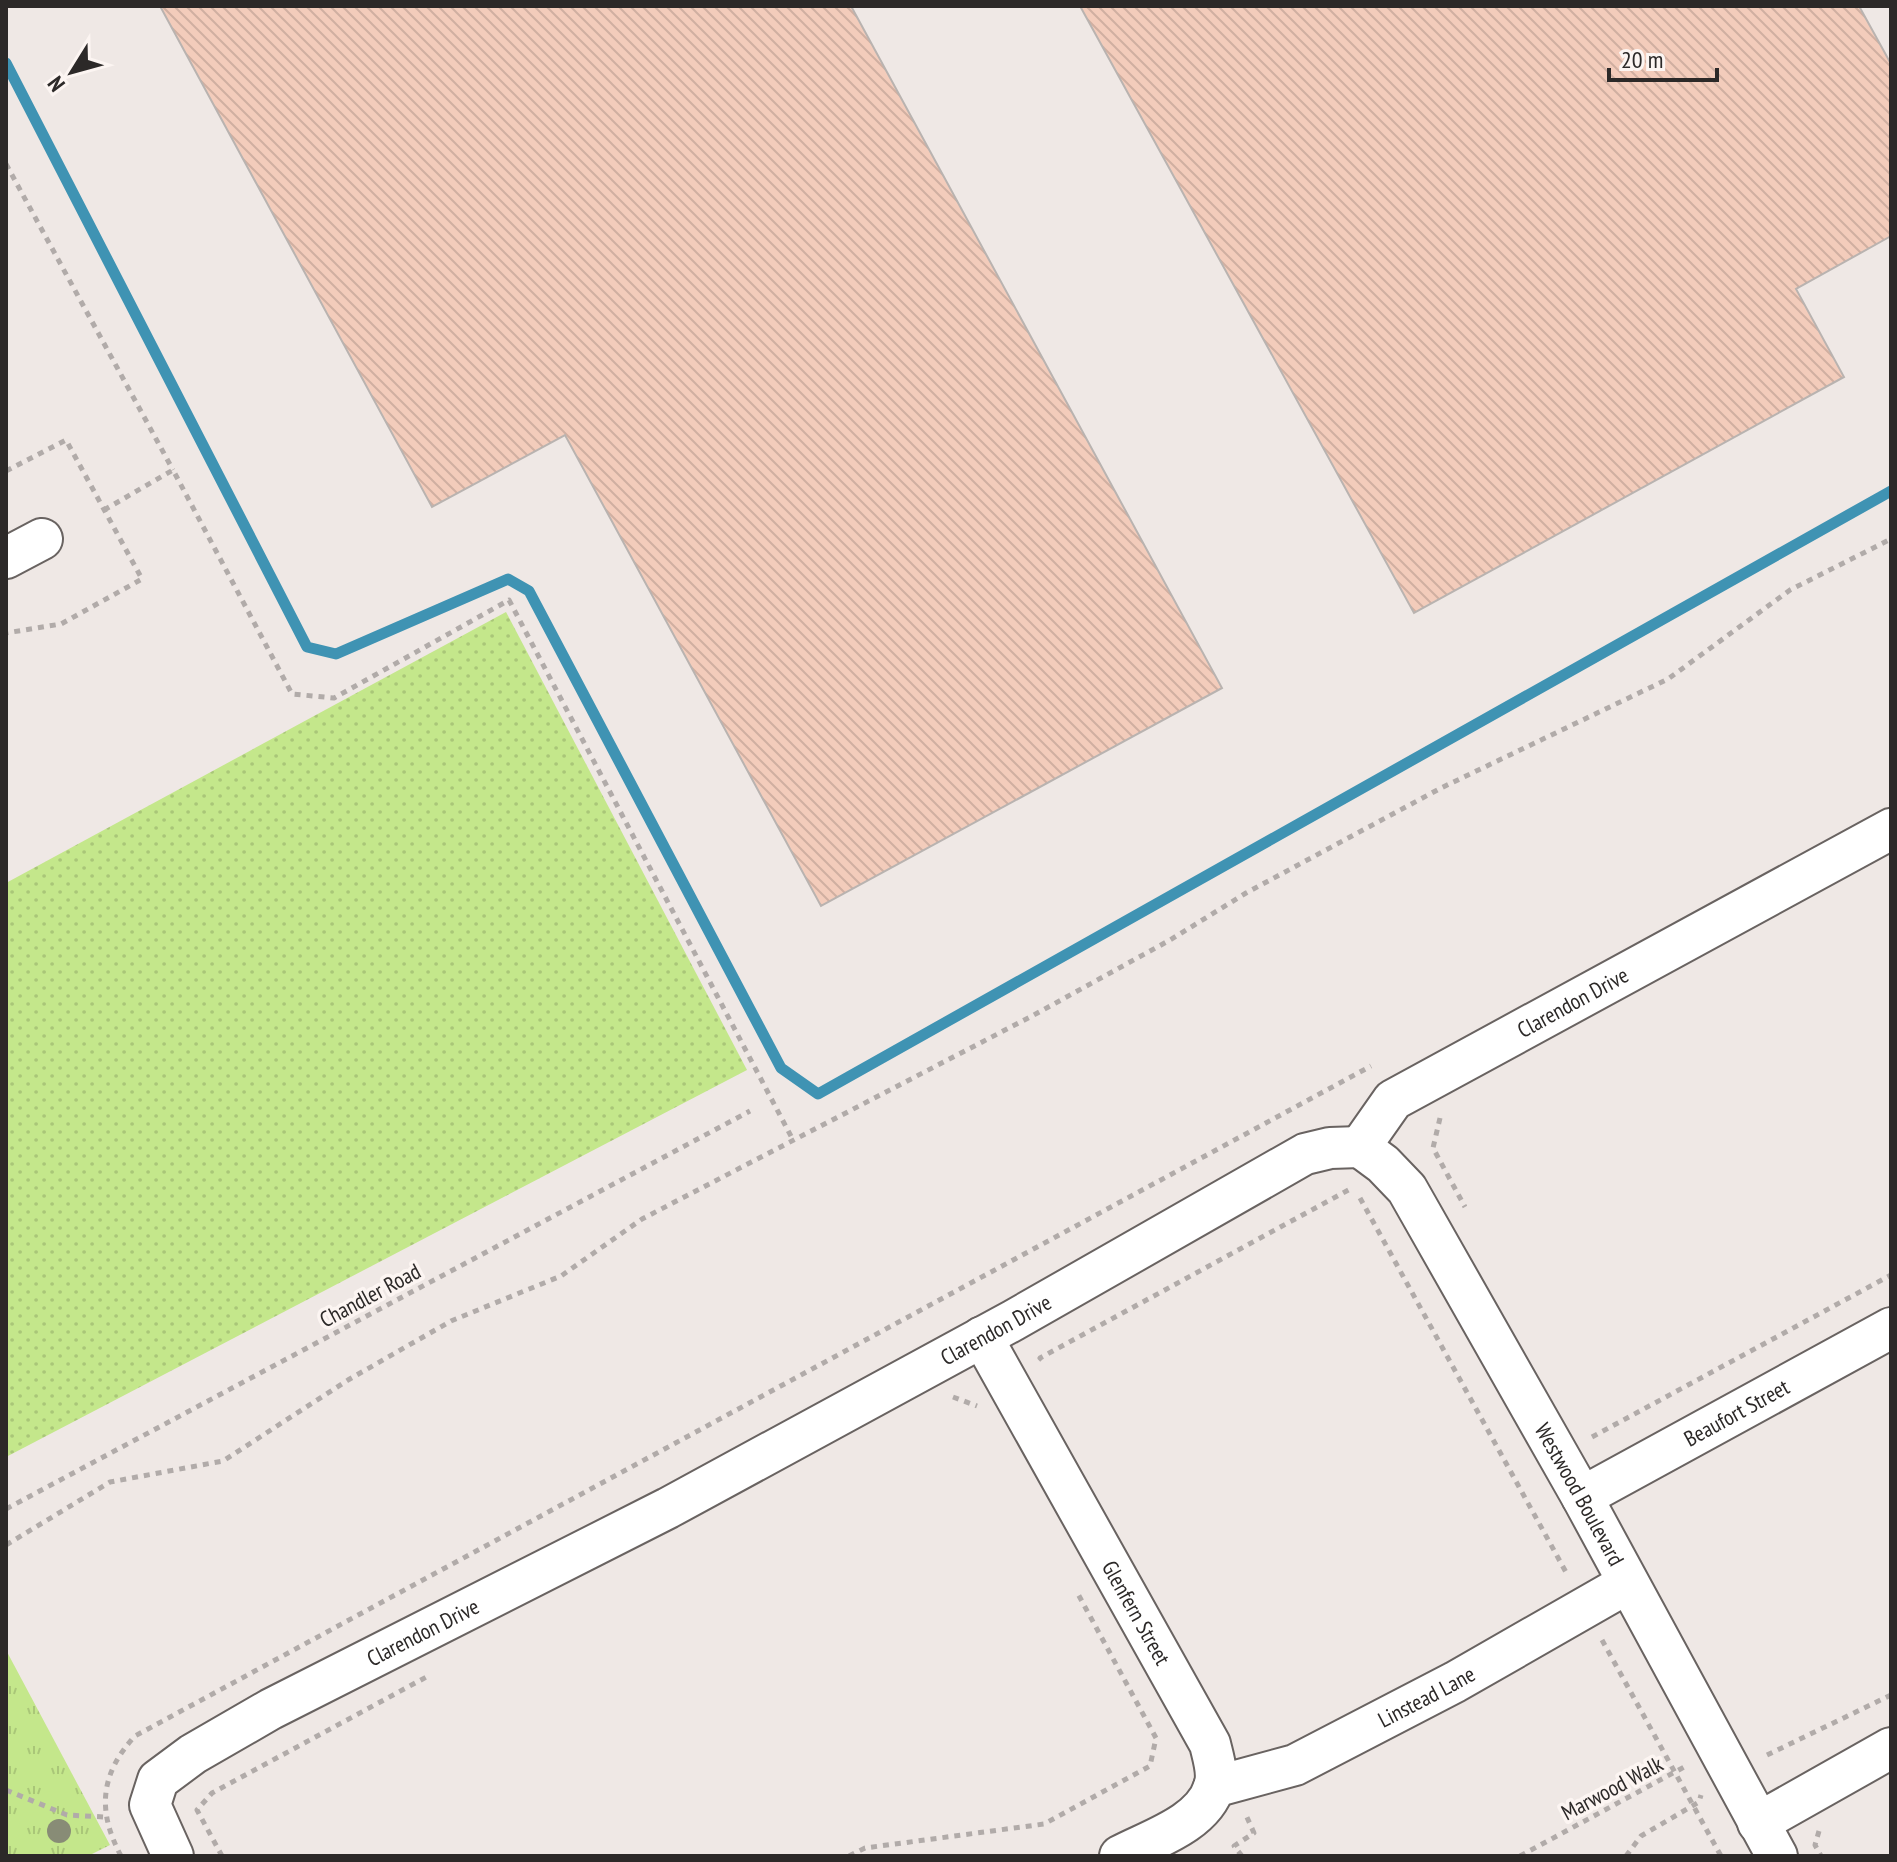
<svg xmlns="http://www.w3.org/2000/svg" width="1897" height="1862" font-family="'PT Sans Narrow',sans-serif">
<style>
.grass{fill:url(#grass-dots)}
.park{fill:url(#park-tufts)}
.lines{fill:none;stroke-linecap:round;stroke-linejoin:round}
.stream{stroke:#3f93b3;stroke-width:11}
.building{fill:url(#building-back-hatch);stroke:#b9b3b0;stroke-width:2}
.minor-casing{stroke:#696361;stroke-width:44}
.path{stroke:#b1aba9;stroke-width:5;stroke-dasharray:6 6;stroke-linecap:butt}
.minor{stroke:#fff;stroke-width:40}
.tree{fill:#888c76}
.labels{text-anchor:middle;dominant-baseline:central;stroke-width:7;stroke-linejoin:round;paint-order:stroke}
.street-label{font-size:22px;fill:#2c2928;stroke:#fcf5f2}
</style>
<defs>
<pattern id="grass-dots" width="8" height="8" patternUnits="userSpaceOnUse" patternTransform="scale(2)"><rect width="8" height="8" fill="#c4e78b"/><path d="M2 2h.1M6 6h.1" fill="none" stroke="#a9c678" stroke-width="1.8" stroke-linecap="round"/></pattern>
<pattern id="park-tufts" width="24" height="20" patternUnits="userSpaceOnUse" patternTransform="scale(2)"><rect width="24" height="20" fill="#c4e78b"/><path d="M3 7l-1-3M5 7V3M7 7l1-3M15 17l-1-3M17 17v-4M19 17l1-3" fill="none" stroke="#a9c678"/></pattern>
<pattern id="building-back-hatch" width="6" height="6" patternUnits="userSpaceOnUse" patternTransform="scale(2)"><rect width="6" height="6" fill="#f3ccbb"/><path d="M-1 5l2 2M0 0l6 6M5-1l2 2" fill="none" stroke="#d0afa1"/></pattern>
</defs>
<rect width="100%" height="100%" fill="#efe8e5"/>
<polygon class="grass" points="506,612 747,1070 6,1457 6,883"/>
<polygon class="park" points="6,1650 110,1845 88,1856 6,1856"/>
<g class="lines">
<polyline class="stream" points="6,63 307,647 336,654 508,579 529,591 781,1068 818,1094 1891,491"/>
</g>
<g class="building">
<polygon points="160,6 851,6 1222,688 821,906 565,435 432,507"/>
<polygon points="1080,6 1859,6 1891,64 1891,236 1796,289 1844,377 1414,613"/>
</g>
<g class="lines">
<g class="minor-casing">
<g id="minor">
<polyline points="6,558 42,539"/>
<path id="s1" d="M1360 1147 1383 1164 1407 1189 1582 1497 1777 1856"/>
<path id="s2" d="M1360 1147 1393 1100 1891 829"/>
<path id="s3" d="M982 1337 1210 1744C1213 1757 1219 1774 1214 1787 1203 1824 1150 1840 1120 1856"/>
<path id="s4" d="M1582 1497 1891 1328"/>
<path id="s5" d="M1214 1787 1295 1765 1455 1682 1628 1583"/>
<polyline points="1758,1823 1891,1748"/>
<path id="s6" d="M173 1856 150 1805 158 1780 193 1754 271 1709 668 1508 1014 1320 1305 1154 1330 1148 1360 1147"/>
</g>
</g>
<g class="path">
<polyline points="6,164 173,470"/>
<polyline points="6,471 66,440 142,579 61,624 6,633"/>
<polyline points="104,510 173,470 292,694 334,698 509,600 793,1140"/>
<polyline points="1440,1118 1433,1148 1465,1207"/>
<polyline points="1360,1198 1567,1574"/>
<polyline points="1042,1360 1040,1358 1352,1188"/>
<polyline points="953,1397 977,1406"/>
<polyline points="1592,1437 1891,1275"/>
<polyline points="6,1509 750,1111"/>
<polyline points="6,1545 110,1482 223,1461 348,1380 451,1321 561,1276 642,1219 1032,1016 1170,940 1246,893 1441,788 1668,679 1790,590 1891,539"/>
<polyline points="1602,1640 1721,1856"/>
<polyline points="1767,1755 1891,1695"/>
<polyline points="6,1790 67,1815 105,1817"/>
<polyline points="1819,1831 1815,1845 1821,1856"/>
<path d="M121 1856C97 1811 100 1774 135 1736L1371 1066"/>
<polyline points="222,1856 197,1810 212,1793 430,1675"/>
<polyline points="849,1856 865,1848 1044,1824 1150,1766 1156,1738 1078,1594"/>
<polyline points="1242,1856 1234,1846 1254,1833 1246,1815"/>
<polyline points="1520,1856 1686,1766"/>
<polyline points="1626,1856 1641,1836 1699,1802 1701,1795"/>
</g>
<use href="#minor" class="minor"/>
</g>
<circle class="tree" cx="59" cy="1831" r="12"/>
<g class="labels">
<g class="street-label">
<text stroke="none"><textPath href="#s2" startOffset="262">Clarendon Drive</textPath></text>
<text transform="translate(370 1295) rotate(-28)">Chandler Road</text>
<text stroke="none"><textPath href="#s6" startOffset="1034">Clarendon Drive</textPath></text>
<text stroke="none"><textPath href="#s4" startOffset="176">Beaufort Street</textPath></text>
<text stroke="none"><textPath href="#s1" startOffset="414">Westwood Boulevard</textPath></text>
<text stroke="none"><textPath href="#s3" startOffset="316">Glenfern Street</textPath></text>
<text stroke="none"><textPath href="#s6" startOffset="386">Clarendon Drive</textPath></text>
<text stroke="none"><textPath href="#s5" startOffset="232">Linstead Lane</textPath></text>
<text transform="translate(1612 1788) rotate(-28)">Marwood Walk</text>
</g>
</g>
<rect width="1897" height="1862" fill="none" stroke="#2c2928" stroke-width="16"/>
<g transform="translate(72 72) rotate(233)" stroke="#fcf5f2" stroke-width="6" paint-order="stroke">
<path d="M0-6L14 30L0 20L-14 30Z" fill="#2c2928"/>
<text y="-12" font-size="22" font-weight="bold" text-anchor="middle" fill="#2c2928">N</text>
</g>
<path d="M1609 68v12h108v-12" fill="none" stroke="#2c2928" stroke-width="4"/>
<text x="1621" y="68" font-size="24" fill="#2c2928" stroke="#fcf5f2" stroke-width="6" paint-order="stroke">20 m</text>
</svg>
